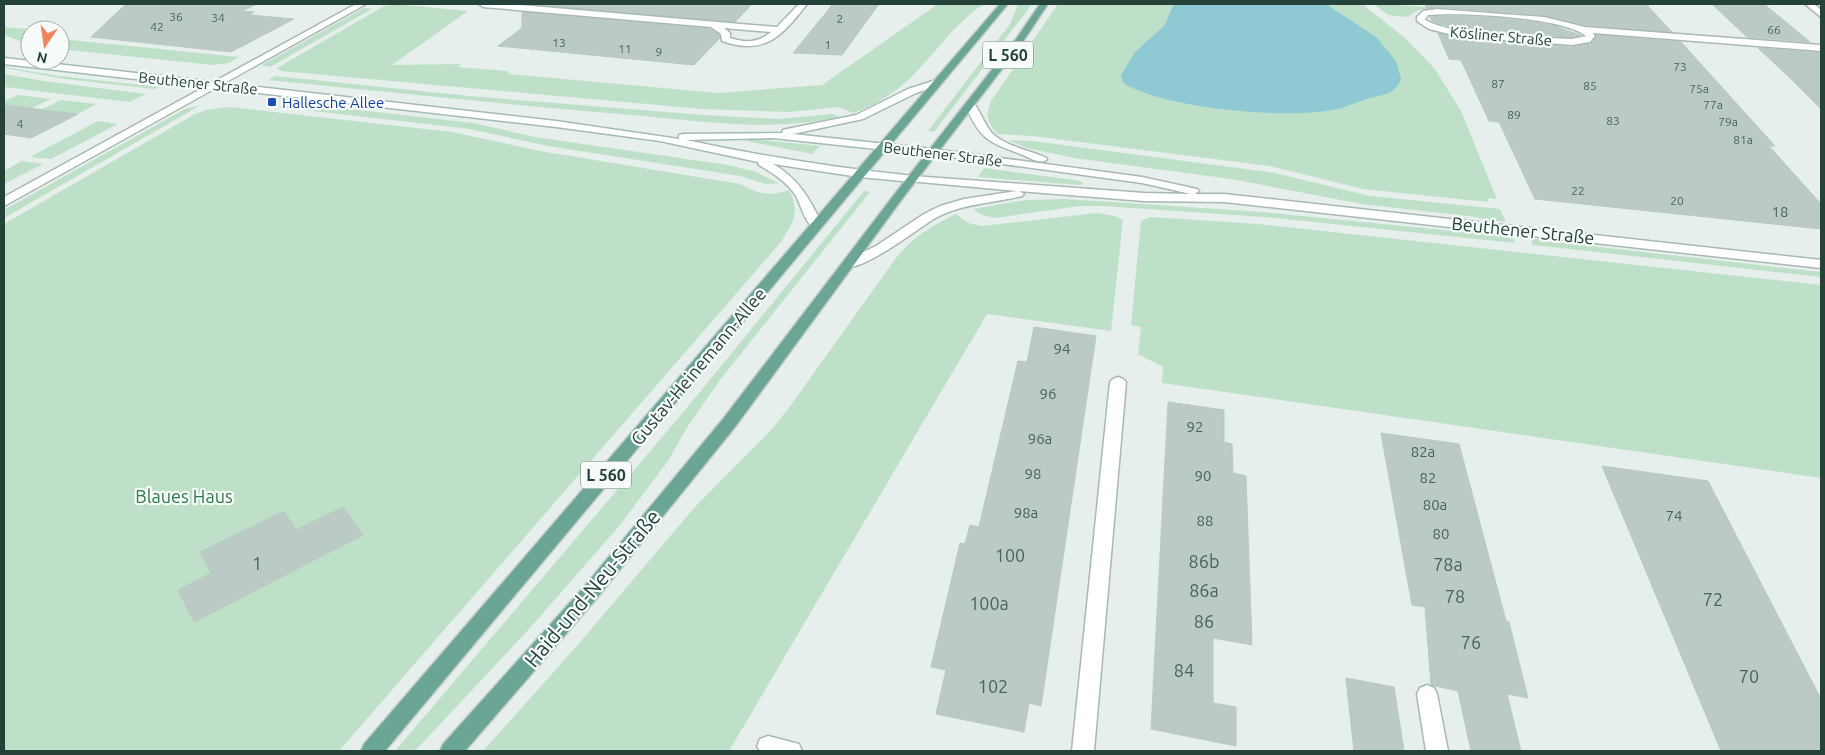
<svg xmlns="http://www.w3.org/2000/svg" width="1825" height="755" font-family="Ubuntu,sans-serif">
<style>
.green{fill:#bfe0c8}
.water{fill:#8ec9d4}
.building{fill:#bbcac4;stroke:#b8c9c2}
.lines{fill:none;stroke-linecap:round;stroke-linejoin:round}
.service-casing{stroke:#a8b8b2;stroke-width:3}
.minor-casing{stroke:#a8b8b2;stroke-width:3}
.tertiary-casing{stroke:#a8b8b2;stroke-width:3}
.secondary-casing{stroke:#a4bbb3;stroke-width:3}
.primary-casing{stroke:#c2cac8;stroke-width:3}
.service{fill:#fff;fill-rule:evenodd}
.minor{fill:#fff;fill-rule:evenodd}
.tertiary{fill:#fff;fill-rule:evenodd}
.secondary{fill:#fff;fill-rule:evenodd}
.primary{fill:#6aa596;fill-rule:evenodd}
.transit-dot{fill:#1a4fb4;stroke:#f7fbf9;stroke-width:2}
.labels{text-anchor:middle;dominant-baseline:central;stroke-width:4.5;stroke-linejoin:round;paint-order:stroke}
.far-number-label{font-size:12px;fill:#4a645c}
.far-street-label{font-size:15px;fill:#24423a;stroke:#f7fbf9}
.far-transit-label{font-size:15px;fill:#164399;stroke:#f7fbf9;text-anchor:start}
.number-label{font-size:15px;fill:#4a645c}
.shield{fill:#f7fbf9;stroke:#637a73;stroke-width:1}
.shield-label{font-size:16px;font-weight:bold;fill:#24423a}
.street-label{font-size:18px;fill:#24423a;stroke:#f7fbf9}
.park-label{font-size:18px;fill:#2d7a4b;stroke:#f7fbf9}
.near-number-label{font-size:18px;fill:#4a645c}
.near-street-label{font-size:21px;fill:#24423a;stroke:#f7fbf9}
</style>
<rect width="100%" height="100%" fill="#e6efeb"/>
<g class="green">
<path d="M394 4 468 11 392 65 461 64 458 67 508 71 509 74 718 93 822 85 938 4H984C954 23 934 56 908 80 892 95 873 106 853 113L839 107 789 112 702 109 281 71 277 68 384 6Z"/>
<polygon points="1018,4 1032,4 934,132 928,131 1010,24"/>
<path d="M1058 4H1362L1405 38 1435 69 1461 111 1497 199 1487 198 1489 202 1363 189 1270 166 1032 136 998 134C986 123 986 115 991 101Z"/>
<polygon points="1385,4 1440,8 1418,10 1407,17 1388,15 1375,5"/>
<polygon points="364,8 372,9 270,67 262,65"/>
<polygon points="51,26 48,30 30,30 30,45 4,35 4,27 26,29"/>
<polygon points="60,36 70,40 239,57 229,63 212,65 60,49"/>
<polygon points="4,67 60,76 159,87 154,89 65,79 4,68"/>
<polygon points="4,74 44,81 145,94 130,102 4,87"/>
<path d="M275 76 469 96 703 115 779 119 832 114 839 117C768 133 692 120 620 114 503 104 386 92 269 80Z"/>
<polygon points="18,95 51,99 32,108 4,105 4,101"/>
<polygon points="61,100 96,104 78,114 42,109"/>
<polygon points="298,103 473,123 535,137 728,165 753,171 779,183 766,184 740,176 548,146 469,129 279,107"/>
<polygon points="201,105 4,218 4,210 185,109"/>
<path d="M230 107 452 132 540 151 740 184C760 194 767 197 789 190 801 214 793 221 781 242L339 751H4V224L195 114 206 110Z"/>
<polygon points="98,121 118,124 51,159 30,157"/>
<polygon points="752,139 820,146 812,154 747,141"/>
<polygon points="1008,140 1033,141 1275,173 1370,196 1500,209 1506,222 1487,220 1476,217 1362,204 1231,179 1074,158 1027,148"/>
<polygon points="22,161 43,164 4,184 4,171"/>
<polygon points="984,168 1080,181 1083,184 1080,185 978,177"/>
<polygon points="864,191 870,192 720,380 686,429 668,461 620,525 530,628 415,751 395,751 686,409"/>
<polygon points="1065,199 1262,212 1483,234 1491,232 1512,235 1515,243 1264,217 1102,206 1080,206 995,218 982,215 973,209 1026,200"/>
<path d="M1097 213 1115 216 1123 220 1111 331 987 314 729 751H483L576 647 694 508 772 429 791 405 896 258C913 237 931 226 956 214L968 223 982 226Z"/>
<polygon points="1150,217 1258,224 1821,285 1821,478 1162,383 1163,367 1138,354 1141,327 1131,325 1141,221"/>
<polygon points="1530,237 1546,241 1821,272 1821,277 1533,245"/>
</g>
<path class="water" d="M1174 4H1326L1376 37 1396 61 1401 79C1394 96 1382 94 1367 99 1359 101 1351 105 1342 108 1293 121 1165 109 1123 83L1121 75 1135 52 1164 26Z"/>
<g class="building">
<polygon points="126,4 257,4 242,11 254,12 250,15 294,19 231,52 91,37"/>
<polygon points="528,4 752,4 735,22"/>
<polygon points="833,4 879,4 842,55 793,53"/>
<polygon points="1425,4 1646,4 1672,32 1585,25 1544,15 1437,7 1427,9"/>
<polygon points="1712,4 1764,4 1810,42 1747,37"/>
<polygon points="522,12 710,29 719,35 720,38 694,65 498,46 522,28"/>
<polygon points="1443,16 1486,17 1533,22 1555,26 1580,35 1572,37 1478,32 1441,24 1432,21 1430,17"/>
<polygon points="1438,33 1493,41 1572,47 1590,44 1597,35 1681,42 1775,146 1769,146 1821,204 1821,229 1535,199 1499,122 1489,121 1461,60 1449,59"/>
<polygon points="1758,48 1821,53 1821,109 1789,77"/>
<polygon points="4,105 78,114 31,138 4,134"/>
<polygon points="1034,327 1096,336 1041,706 1029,703 1024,732 936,714 946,670 931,667 960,543 965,544 970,525 979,527 1018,361 1027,362"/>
<polygon points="1168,402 1224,410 1224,442 1232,444 1233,473 1246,476 1252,645 1213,638 1213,703 1236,707 1236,746 1151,729"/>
<polygon points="1381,433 1459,444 1506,621 1509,622 1528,698 1507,694 1521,751 1471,751 1458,691 1431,685 1425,607 1412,605"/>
<polygon points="1602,466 1708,481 1821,699 1821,751 1721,751"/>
<polygon points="343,507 363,535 194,622 178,590 211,573 200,552 284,511 296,530"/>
<polygon points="1346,678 1394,687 1404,751 1354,751"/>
</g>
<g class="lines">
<g class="service-casing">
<g id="service">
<polygon points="1805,4 1814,4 1821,10 1821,17"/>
<polygon points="1118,377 1123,379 1126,382 1094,751 1072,751 1110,382 1113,379"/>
<polygon points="1427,685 1434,688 1437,694 1448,751 1426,751 1417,694 1420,688"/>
<polygon points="768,736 799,744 802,751 760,751 757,746 760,739"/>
</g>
</g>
<g class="minor-casing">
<g id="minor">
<polygon points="356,4 366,4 4,206 4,197"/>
<path d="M479 4H509L777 27 799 4H807C782 36 765 56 722 41L721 34 711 27 483 7ZM724 28 771 32C758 43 745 43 730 38V33Z"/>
<path d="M1437 9 1544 17 1585 27 1821 45V51L1593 33 1595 36 1590 42 1572 45 1493 39 1449 34 1429 29 1417 21V17L1423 11ZM1428 15C1461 12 1561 17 1586 36L1572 39C1529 36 1464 39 1425 20Z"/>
</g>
</g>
<g class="tertiary-casing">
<g id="tertiary">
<path d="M970 101C978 103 985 128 994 135 1008 147 1029 150 1045 157L1047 159 1045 161C1037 163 1030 158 1023 155 988 142 980 140 965 104Z"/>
<path d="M933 149 1142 177 1197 189 1199 191 1195 194H1224L1821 260V268L1224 202 1144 201 1019 191 1024 194 1022 196C991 204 957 203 929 222 914 232 862 271 845 267L844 264 845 261 876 246 924 214 940 206 964 199 1017 191 909 181 907 179 909 177 913 176 1144 193 1191 194 1142 183 929 154 927 152 929 150Z"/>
</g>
</g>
<g class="secondary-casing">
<path id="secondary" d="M4 58 556 121 679 139V135L683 134 782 133 783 130 787 129 856 115 908 89 936 80 939 81V85L916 93 863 119 793 134 933 149 939 152 933 155 773 138 686 140C761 156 836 168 913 176L919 179 913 182 859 177 773 164C798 178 811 200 822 225L816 229C806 226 801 205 796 196 787 182 773 173 759 165L758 162 660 141 556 127 4 64Z"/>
</g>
<g class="primary-casing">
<g id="primary">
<polygon points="1000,4 1008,4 385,751 361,751 364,744"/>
<polygon points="1040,4 1048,4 1022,43 905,195 735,427 597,598 465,751 440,751 443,744 583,588 723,419 897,191 1016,39"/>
</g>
</g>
<use href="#service" class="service"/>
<use href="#minor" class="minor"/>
<use href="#tertiary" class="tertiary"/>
<use href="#secondary" class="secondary"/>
<use href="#primary" class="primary"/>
</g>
<rect class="transit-dot" x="267" y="97" width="10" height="10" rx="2.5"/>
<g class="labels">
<g class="far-number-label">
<text x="176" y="16">36</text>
<text x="218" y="17">34</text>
<text x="840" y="18">2</text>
<text x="157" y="26">42</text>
<text x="1774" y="29">66</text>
<text x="559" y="42">13</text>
<text x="828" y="44">1</text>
<text x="625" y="48">11</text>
<text x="659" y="51">9</text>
<text x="1680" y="66">73</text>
<text x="1498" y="83">87</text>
<text x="1590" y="85">85</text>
<text x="1699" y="88">75a</text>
<text x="1713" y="104">77a</text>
<text x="1514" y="114">89</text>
<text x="1613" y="120">83</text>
<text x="1728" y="121">79a</text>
<text x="20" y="123">4</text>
<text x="1743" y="139">81a</text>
<text x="1578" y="190">22</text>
<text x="1677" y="200">20</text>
</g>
<g class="far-street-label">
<text transform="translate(1501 36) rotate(5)">Kösliner Straße</text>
<text transform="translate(198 83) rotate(6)">Beuthener Straße</text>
<text transform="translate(943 154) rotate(7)">Beuthener Straße</text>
</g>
<g class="far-transit-label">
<text x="282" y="102">Hallesche Allee</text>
</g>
<g class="number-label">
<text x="1780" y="211">18</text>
<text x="1062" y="348">94</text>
<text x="1048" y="393">96</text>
<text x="1195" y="426">92</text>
<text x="1040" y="438">96a</text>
<text x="1423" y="451">82a</text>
<text x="1033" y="473">98</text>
<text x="1203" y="475">90</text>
<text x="1428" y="477">82</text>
<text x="1435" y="504">80a</text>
<text x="1026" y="512">98a</text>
<text x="1674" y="515">74</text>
<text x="1205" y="520">88</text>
<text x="1441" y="533">80</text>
</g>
<g class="shield">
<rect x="983" y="41.5" width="50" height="27" rx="4"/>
<rect x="581" y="461.5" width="50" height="27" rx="4"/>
</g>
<g class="shield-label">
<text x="1008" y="55">L 560</text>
<text x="606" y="475">L 560</text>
</g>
<g class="street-label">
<text transform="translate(1523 230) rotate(6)">Beuthener Straße</text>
<text transform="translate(698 366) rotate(-50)">Gustav-Heinemann-Allee</text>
</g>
<g class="park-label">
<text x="184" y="496">Blaues Haus</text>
</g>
<g class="near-number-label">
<text x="1010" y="555">100</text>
<text x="1204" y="561">86b</text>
<text x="257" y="563">1</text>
<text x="1448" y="564">78a</text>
<text x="1204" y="590">86a</text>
<text x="1455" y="596">78</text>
<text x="1713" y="599">72</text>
<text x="989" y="603">100a</text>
<text x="1204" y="621">86</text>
<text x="1471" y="642">76</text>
<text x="1184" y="670">84</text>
<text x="1749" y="676">70</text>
<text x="993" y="686">102</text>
</g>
<g class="near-street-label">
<text transform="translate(592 588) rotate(-50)">Haid-und-Neu-Straße</text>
</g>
</g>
<rect width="1825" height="755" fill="none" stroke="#24423a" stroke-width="10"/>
<g transform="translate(45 45) rotate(193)"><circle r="24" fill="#f7fbf9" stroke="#a3b1ad"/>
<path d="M0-4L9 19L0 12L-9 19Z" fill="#f4845f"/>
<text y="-8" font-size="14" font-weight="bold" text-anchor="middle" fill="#24423a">N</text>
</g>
</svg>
